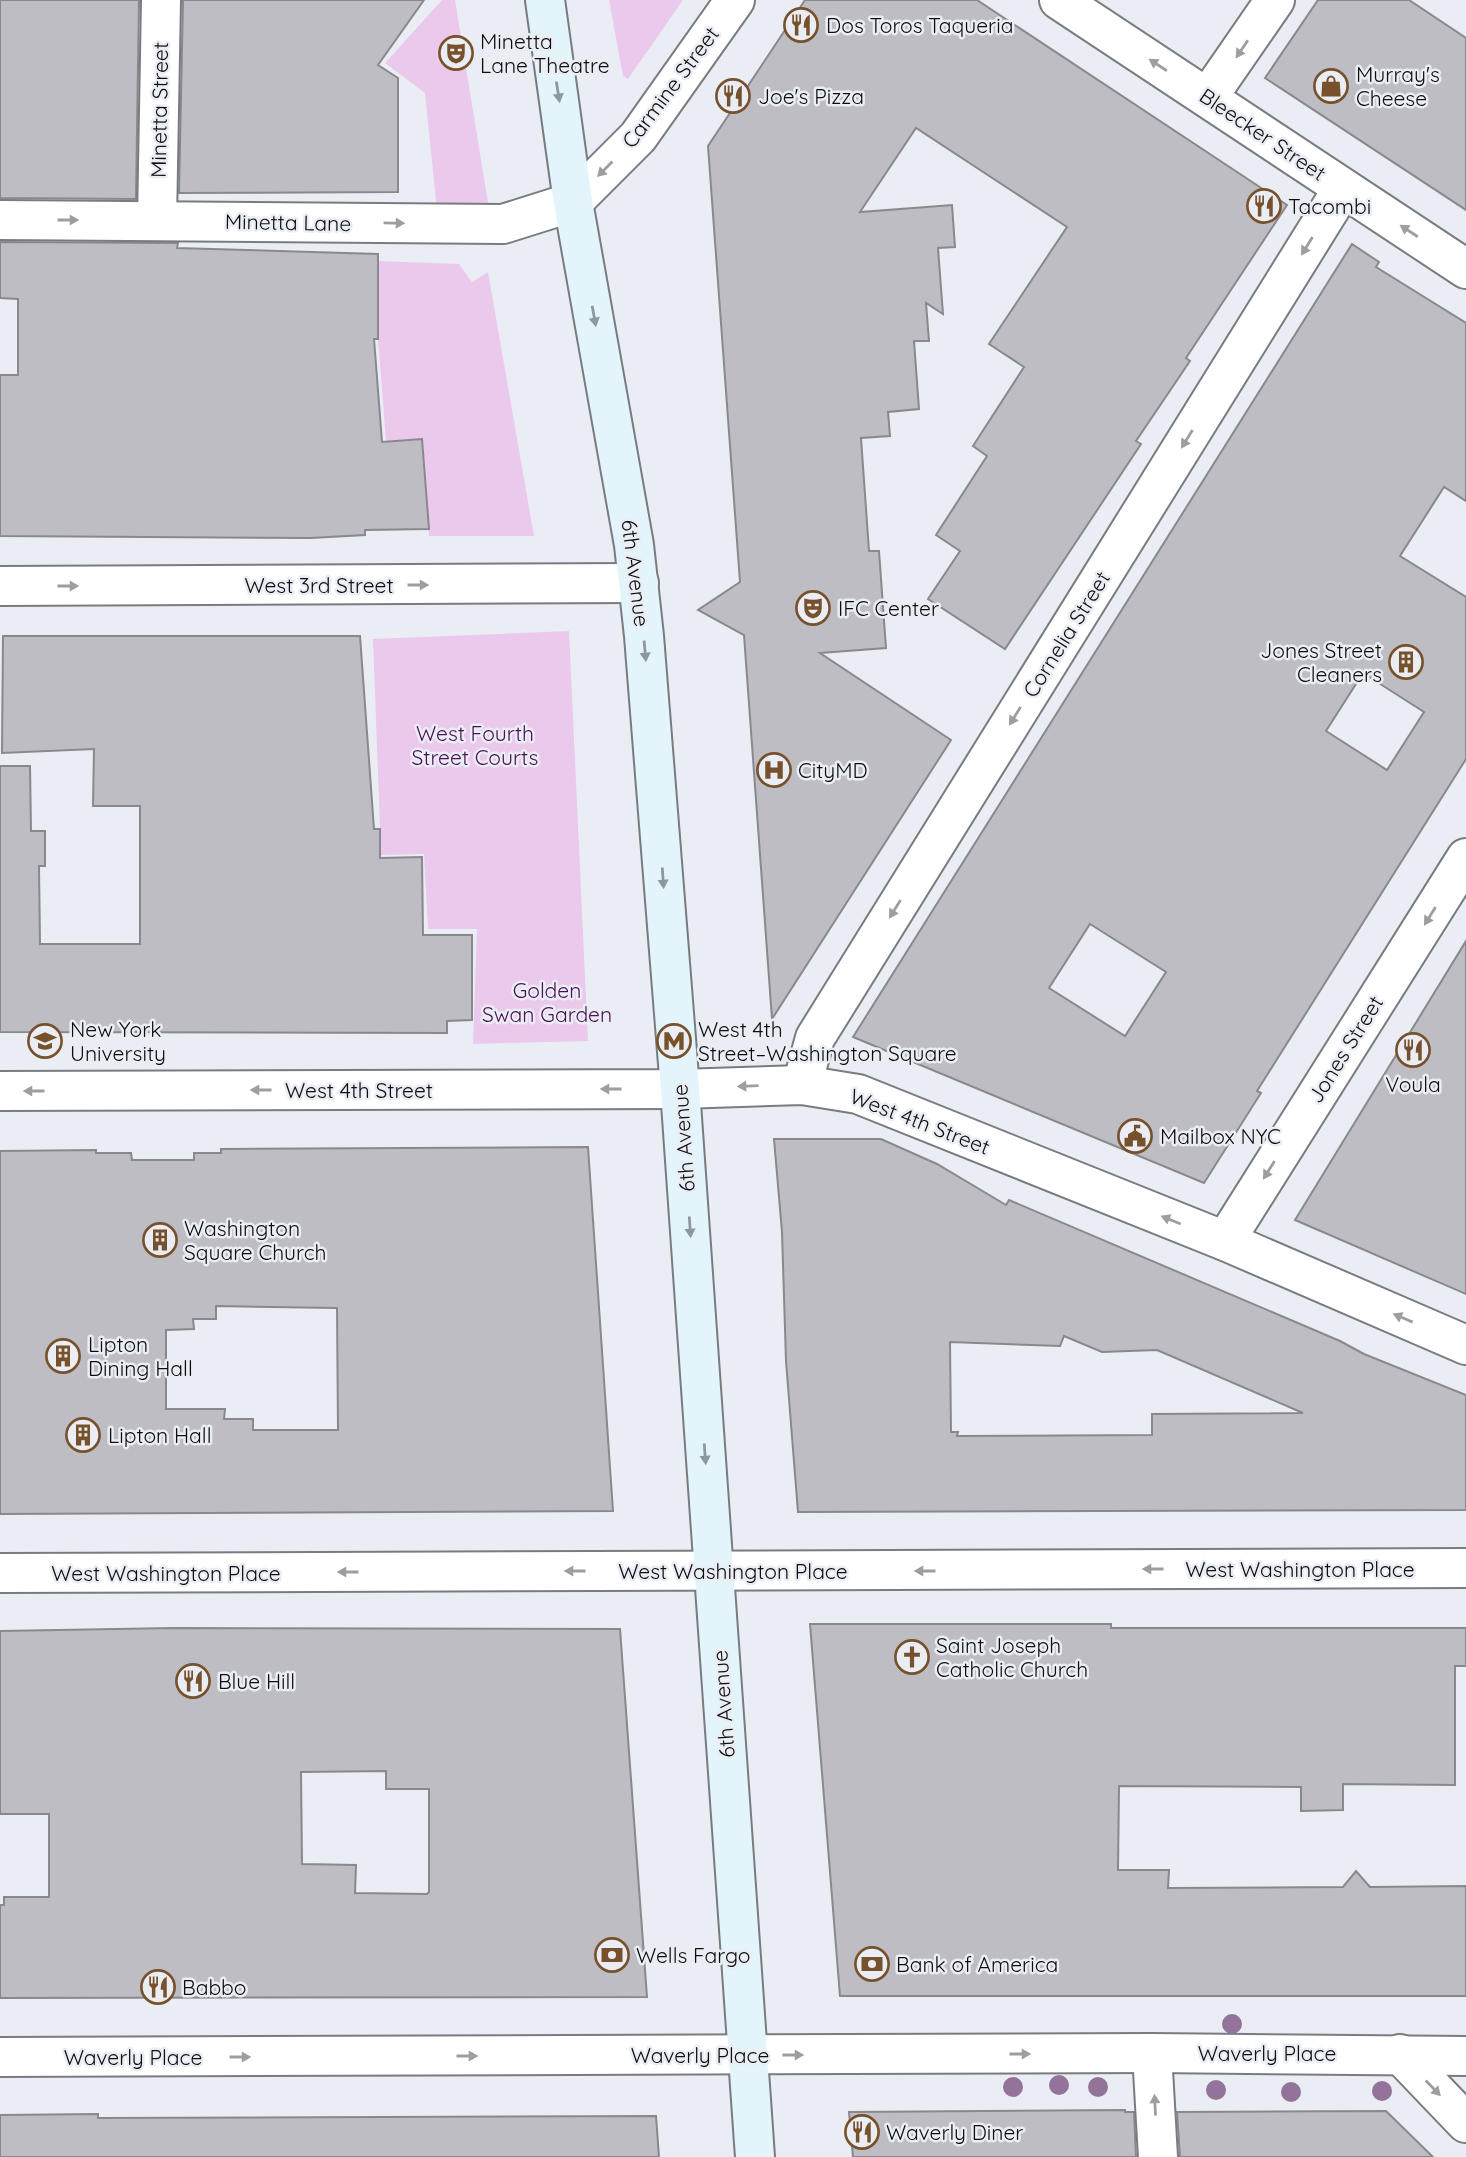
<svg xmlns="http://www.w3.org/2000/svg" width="1466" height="2157" font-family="Quicksand,sans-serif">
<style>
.green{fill:#eac9ed}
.building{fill:#bebdc4;stroke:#89888e;stroke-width:2;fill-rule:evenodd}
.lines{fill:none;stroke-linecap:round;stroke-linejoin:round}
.street-casing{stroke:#787c81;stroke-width:42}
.secondary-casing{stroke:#787c81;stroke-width:42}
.street{stroke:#fff;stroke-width:38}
.secondary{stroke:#e3f4fa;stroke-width:38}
.tree{fill:#94739b}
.oneway{fill:#9e9e9f}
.oneway2{fill:#8d989c}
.labels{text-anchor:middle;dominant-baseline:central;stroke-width:5;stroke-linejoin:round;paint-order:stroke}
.poi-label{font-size:21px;fill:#0c0d0f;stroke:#eaeef4;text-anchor:start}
.street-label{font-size:21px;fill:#0c0d0f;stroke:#eaeef4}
.park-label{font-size:21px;fill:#4d0e53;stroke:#eaeef4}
</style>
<rect width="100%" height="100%" fill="#eaeef4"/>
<g class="green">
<polygon points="442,0 455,0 489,209 437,210 425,93 385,63"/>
<polygon points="609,0 683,0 628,79 623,76"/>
<polygon points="378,261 459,264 472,282 488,272 534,536 429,536 422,440 386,441 378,339"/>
<polygon points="569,631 588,1041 473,1044 477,929 428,929 424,854 381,855 373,639"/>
</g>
<g class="building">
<polygon points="0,0 139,0 136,199 0,198"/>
<polygon points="183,0 424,0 378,65 398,78 398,192 179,193"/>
<polygon points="805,0 977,0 1287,205 1186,358 1190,361 1136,441 1141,444 1005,649 928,599 960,551 936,535 987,456 973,446 1024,367 989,344 1067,227 916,128 860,212 952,205 955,247 938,248 943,314 926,303 929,341 914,341 919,409 888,412 890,436 861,438 869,551 879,551 886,648 820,653 951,740 772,1019 744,635 698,610 740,582 708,146"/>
<polygon points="1318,0 1409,0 1466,38 1466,210 1265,78"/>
<polygon points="0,242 178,243 177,248 378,254 378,339 374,339 382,442 422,439 429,529 365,530 365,535 311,538 0,536 0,375 18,375 18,299 0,298"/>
<path d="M1352 244 1379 262 1376 267 1466 323V501L1444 487 1400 556 1466 597V759L1257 1091 1261 1093 1204 1183 853 1037ZM1363 673 1424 712 1387 770 1326 731ZM1090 924 1166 972 1125 1036 1049 988Z"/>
<polygon points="3,636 360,636 374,829 380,829 380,858 422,857 423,935 472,935 472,1020 447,1021 447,1033 0,1032 0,766 30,766 31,831 45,831 45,866 39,866 40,944 140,944 140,806 93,806 94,749 2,753"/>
<polygon points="1466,941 1466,1294 1295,1220"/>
<path d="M774 1139H881L937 1164 1006 1205 1009 1200 1340 1341 1364 1354 1466 1395V1510L798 1512 786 1361 782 1232ZM1064 1336 1102 1352 1157 1350 1303 1413 1152 1414V1435L957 1436 958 1432H951L950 1342 1060 1346Z"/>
<path d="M588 1147 613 1511 0 1514V1151L96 1150V1153H131L132 1160H194V1153H221V1149ZM216 1306 337 1308 338 1430H253V1419H224L225 1409H166V1330L194 1329 193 1319H216Z"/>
<polygon points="810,1624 1111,1624 1111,1628 1466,1628 1466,1666 1455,1666 1455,1785 1343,1784 1343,1810 1301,1811 1301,1787 1119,1786 1118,1870 1169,1870 1168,1888 1343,1887 1356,1871 1370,1887 1466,1886 1466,1996 840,1996"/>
<path d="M173 1628 620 1629 647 1997 0 1998V1905H4V1897H49V1814H0V1631ZM386 1771V1789H429V1892L427 1894 355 1893 356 1865 302 1864 301 1772Z"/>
<polygon points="1125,2110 1125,2112 1134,2112 1136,2157 853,2157 849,2112"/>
<polygon points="1386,2111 1433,2157 1180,2157 1177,2112"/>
<polygon points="98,2114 98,2118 656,2116 659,2157 0,2157 0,2115"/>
</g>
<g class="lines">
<g class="street-casing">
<g id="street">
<polyline points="1059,0 1466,269"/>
<polyline points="1208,97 1275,0"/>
<polyline points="0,220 503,224 573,202 638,137 735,0"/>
<polyline points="157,221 161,0"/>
<polyline points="0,586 639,583"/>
<polyline points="802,1085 815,1038 1343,188"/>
<polyline points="0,1091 680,1089 802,1085 858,1094 1225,1241 1466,1345"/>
<polyline points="1225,1241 1466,858"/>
<polyline points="0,1573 1466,1568"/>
<polyline points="1152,2053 1158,2157"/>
<polyline points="1400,2054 1466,2123"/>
<polyline points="0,2057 1152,2053 1466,2056"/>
</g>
</g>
<g class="secondary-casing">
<polyline id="secondary" points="545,0 573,202 634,545 644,636 680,1089 755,2157"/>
</g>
<use href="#street" class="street"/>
<use href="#secondary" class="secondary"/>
</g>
<g class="tree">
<circle cx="1232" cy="2024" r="10"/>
<circle cx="1059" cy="2085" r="10"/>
<circle cx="1013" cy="2087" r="10"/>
<circle cx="1098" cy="2087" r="10"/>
<circle cx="1216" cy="2090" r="10"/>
<circle cx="1382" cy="2091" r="10"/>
<circle cx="1291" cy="2092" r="10"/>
</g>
<defs><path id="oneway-solid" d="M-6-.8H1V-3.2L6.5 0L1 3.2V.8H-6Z" transform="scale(1.75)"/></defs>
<g class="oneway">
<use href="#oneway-solid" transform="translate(1242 49) rotate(124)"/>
<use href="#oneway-solid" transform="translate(1158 65) rotate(-147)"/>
<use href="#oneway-solid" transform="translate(605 169) rotate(135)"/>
<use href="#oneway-solid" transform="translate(68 220)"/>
<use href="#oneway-solid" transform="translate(394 223) rotate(1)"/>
<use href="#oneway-solid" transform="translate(1409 231) rotate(-147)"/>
<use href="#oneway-solid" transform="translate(1307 246) rotate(122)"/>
<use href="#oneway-solid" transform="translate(1187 439) rotate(122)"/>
<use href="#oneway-solid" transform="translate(418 585)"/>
<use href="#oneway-solid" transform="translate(68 586)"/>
<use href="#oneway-solid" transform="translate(1015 716) rotate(122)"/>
<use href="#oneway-solid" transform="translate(895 909) rotate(122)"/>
<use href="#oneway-solid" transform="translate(1430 916) rotate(122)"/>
<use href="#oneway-solid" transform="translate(748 1086) rotate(178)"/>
<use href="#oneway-solid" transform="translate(611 1089) rotate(180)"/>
<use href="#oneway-solid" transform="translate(261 1090) rotate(180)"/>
<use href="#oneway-solid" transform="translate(34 1091) rotate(180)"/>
<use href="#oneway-solid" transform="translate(1269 1170) rotate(122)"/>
<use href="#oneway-solid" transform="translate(1171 1220) rotate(-158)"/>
<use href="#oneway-solid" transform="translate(1403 1318) rotate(-157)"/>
<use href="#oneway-solid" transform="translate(1153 1569) rotate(180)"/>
<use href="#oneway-solid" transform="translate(575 1571) rotate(180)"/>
<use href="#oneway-solid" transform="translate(925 1571) rotate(180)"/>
<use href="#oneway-solid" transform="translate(348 1572) rotate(180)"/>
<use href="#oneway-solid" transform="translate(1020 2054)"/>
<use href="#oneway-solid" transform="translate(793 2055)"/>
<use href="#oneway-solid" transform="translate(467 2056)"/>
<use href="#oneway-solid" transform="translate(240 2057)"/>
<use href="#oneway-solid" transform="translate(1433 2088) rotate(46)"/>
<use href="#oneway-solid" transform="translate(1155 2105) rotate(-93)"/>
</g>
<g class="oneway2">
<use href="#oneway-solid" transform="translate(558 92) rotate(81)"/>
<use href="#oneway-solid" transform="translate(594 316) rotate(80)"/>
<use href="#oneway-solid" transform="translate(645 651) rotate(85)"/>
<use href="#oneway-solid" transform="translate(663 878) rotate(86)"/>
<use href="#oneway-solid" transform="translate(690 1227) rotate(86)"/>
<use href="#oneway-solid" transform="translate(705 1454) rotate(86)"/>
</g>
<defs>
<g id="restaurant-ring" transform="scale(1.75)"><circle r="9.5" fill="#eaeef4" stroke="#76512c" stroke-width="1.5"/><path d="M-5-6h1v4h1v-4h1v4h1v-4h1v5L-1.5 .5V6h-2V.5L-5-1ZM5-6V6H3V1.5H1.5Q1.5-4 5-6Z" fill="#76512c"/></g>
<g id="theatre-ring" transform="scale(1.75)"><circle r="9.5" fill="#eaeef4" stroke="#76512c" stroke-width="1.5"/><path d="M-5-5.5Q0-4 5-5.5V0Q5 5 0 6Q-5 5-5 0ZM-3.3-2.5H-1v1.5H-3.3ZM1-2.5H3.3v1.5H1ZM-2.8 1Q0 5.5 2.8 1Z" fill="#76512c"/></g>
<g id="shop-ring" transform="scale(1.75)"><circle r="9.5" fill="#eaeef4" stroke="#76512c" stroke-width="1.5"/><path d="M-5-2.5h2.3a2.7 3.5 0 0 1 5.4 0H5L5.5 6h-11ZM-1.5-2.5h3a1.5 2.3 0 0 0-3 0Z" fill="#76512c"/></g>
<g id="building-ring" transform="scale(1.75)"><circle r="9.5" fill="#eaeef4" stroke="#76512c" stroke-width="1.5"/><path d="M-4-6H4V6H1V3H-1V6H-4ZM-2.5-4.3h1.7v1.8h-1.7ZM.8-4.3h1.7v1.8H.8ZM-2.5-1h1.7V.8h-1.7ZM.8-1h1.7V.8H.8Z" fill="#76512c"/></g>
<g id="hospital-ring" transform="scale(1.75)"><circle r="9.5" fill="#eaeef4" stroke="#76512c" stroke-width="1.5"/><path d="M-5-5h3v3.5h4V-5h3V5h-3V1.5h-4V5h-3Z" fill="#76512c"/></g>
<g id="university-ring" transform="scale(1.75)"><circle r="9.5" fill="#eaeef4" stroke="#76512c" stroke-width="1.5"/><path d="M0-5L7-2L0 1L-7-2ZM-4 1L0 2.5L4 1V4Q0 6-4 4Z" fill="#76512c"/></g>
<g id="metro-ring" transform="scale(1.75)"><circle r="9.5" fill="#eaeef4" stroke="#76512c" stroke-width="1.5"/><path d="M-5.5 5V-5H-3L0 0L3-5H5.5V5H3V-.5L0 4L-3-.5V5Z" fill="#76512c"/></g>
<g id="civic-ring" transform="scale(1.75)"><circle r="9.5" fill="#eaeef4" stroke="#76512c" stroke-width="1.5"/><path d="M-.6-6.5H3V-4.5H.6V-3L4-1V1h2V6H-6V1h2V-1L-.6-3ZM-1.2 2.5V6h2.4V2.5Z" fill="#76512c"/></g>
<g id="church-ring" transform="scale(1.75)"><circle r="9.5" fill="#eaeef4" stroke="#76512c" stroke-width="1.5"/><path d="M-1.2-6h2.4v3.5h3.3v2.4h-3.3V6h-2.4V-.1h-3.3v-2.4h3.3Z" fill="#76512c"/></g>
<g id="bank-ring" transform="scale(1.75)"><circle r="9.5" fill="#eaeef4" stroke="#76512c" stroke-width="1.5"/><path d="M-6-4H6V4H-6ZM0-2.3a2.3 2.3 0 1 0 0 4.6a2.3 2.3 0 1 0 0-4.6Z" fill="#76512c"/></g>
</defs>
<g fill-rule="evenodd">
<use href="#restaurant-ring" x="801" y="25"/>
<use href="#theatre-ring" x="456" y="53"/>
<use href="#shop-ring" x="1331" y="86"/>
<use href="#restaurant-ring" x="733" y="96"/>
<use href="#restaurant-ring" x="1264" y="206"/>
<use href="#theatre-ring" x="813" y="608"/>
<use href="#building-ring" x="1406" y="662"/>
<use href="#hospital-ring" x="774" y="770"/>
<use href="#university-ring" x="45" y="1041"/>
<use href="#metro-ring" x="674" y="1041"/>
<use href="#restaurant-ring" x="1413" y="1050"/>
<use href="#civic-ring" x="1135" y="1136"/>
<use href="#building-ring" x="160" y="1240"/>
<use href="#building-ring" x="63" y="1356"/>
<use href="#building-ring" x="83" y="1435"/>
<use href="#church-ring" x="912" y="1657"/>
<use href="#restaurant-ring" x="193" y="1681"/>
<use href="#bank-ring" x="612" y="1955"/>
<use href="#bank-ring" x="872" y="1964"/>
<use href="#restaurant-ring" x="158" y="1987"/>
<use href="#restaurant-ring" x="862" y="2132"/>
</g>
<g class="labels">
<g class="poi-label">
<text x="826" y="25">Dos Toros Taqueria</text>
<text x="480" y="41">Minetta<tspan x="480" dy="24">Lane Theatre</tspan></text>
<text x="1356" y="74">Murray's<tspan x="1356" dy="24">Cheese</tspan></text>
<text x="758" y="96">Joe's Pizza</text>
<text x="1288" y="206">Tacombi</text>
<text x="838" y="608">IFC Center</text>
<text x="1382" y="650" text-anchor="end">Jones Street<tspan x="1382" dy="24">Cleaners</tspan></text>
<text x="798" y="770">CityMD</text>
<text x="70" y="1029">New York<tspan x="70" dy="24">University</tspan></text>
<text x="698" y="1029">West 4th<tspan x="698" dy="24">Street–Washington Square</tspan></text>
<text x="1413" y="1084" text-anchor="middle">Voula</text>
<text x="1160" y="1136">Mailbox NYC</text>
<text x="184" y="1228">Washington<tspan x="184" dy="24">Square Church</tspan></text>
<text x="88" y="1344">Lipton<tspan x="88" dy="24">Dining Hall</tspan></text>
<text x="108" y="1435">Lipton Hall</text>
<text x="936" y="1645">Saint Joseph<tspan x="936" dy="24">Catholic Church</tspan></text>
<text x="218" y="1681">Blue Hill</text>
<text x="636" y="1955">Wells Fargo</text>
<text x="896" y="1964">Bank of America</text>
<text x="182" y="1987">Babbo</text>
<text x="886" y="2132">Waverly Diner</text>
</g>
<g class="street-label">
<text transform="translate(670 87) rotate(-53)">Carmine Street</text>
<text transform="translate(159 110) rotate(-89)">Minetta Street</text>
<text transform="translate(1263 134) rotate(34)">Bleecker Street</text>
<text transform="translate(288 222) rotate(1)">Minetta Lane</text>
<text transform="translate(636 573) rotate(83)">6th Avenue</text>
<text x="319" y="585">West 3rd Street</text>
<text transform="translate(1066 634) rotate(-58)">Cornelia Street</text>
<text transform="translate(1345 1049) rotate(-58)">Jones Street</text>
<text x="359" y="1090">West 4th Street</text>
<text transform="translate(920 1121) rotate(21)">West 4th Street</text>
<text transform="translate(683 1138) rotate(-94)">6th Avenue</text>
<text x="1300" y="1569">West Washington Place</text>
<text x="733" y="1571">West Washington Place</text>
<text x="166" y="1573">West Washington Place</text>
<text transform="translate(723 1704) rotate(-94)">6th Avenue</text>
<text x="1267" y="2053">Waverly Place</text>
<text x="700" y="2055">Waverly Place</text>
<text x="133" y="2057">Waverly Place</text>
</g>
<g class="park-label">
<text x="475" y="733">West Fourth<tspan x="475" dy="24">Street Courts</tspan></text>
<text x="547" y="990">Golden<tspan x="547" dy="24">Swan Garden</tspan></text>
</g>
</g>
</svg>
